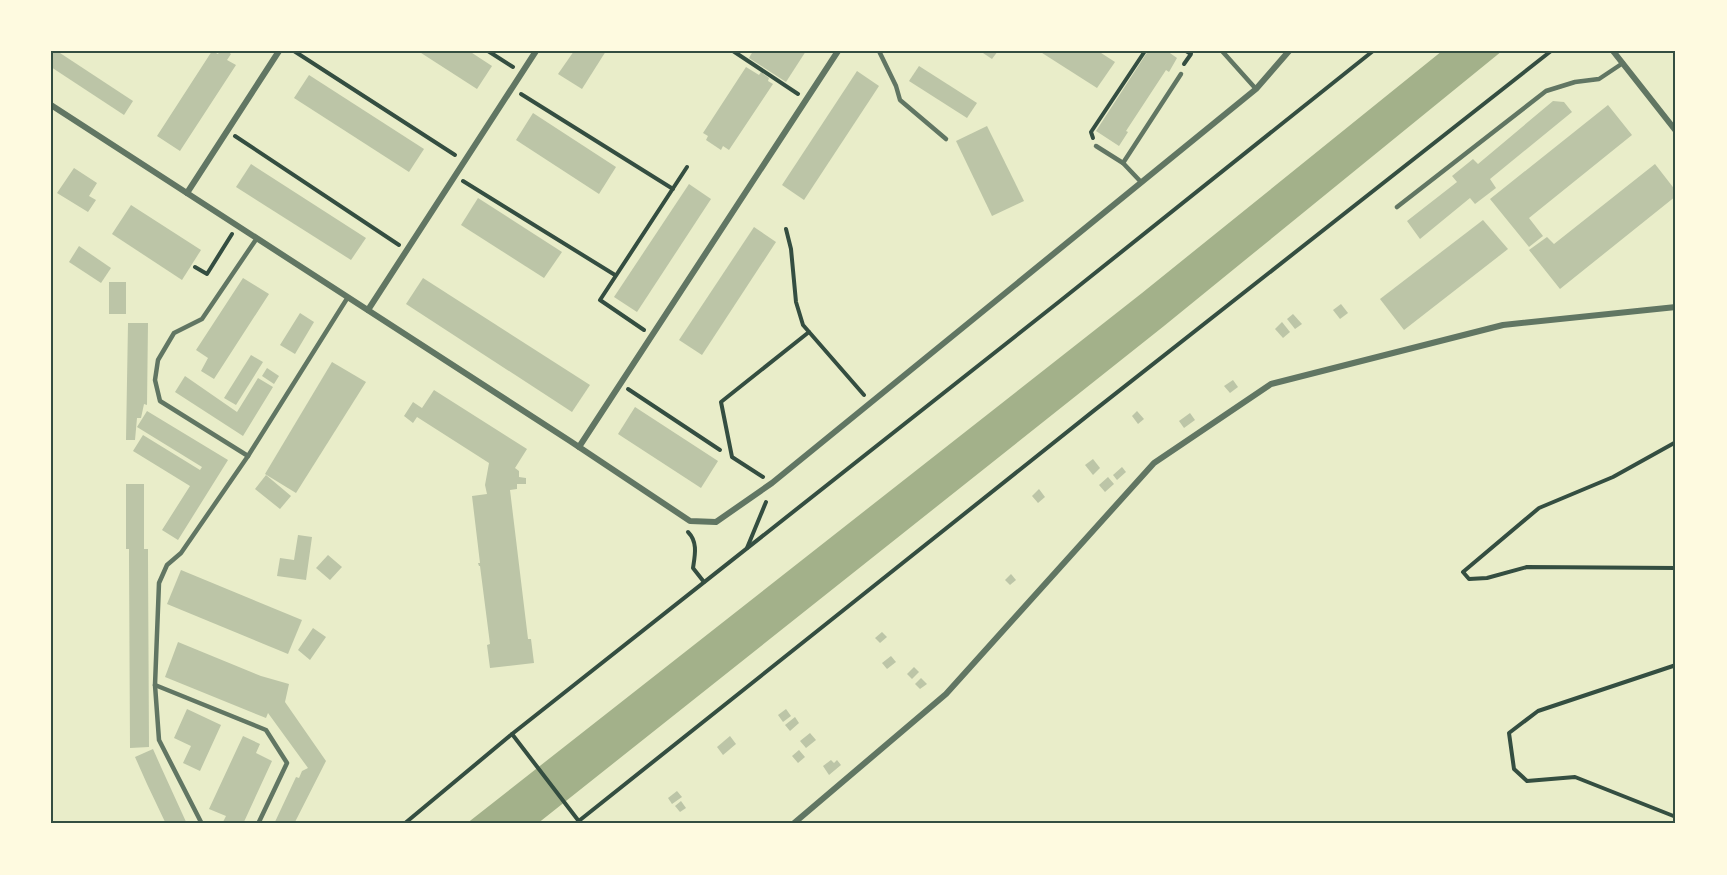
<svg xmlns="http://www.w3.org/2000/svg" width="1727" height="875" font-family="'Noto Serif',serif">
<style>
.water{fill:#a3b18a}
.building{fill:#bcc5a7}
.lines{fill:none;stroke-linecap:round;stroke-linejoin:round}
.path{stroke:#344e41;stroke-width:4}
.service{stroke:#617663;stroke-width:4.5}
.minor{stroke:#617663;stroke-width:6}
.neatline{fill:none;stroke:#344e41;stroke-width:2}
</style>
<rect width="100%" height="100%" fill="#e9edc9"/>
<polygon class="water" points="1442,51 1502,51 1164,326 537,824 466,824 1142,293"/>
<g class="building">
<polygon points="51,51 60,53 133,101 124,115 51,67"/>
<polygon points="212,51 218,54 220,51 227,51 231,54 227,60 236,65 180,151 157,136"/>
<polygon points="418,51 469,51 492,66 477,89"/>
<polygon points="574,51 606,51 582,89 558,74"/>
<polygon points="753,51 806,51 786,82 749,58"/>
<polygon points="980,51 998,51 992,59"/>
<polygon points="1039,51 1098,51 1115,62 1097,88"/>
<polygon points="1148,51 1167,51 1177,58 1169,72 1166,70 1126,131 1128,132 1119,146 1096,131"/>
<polygon points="919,66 977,103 967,118 909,81"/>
<polygon points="746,67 759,75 761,72 769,78 768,81 773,84 729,150 723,146 721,150 706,140 708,136 703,133"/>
<polygon points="857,71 879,86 804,200 782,185"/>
<polygon points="309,75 424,149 409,172 294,98"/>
<polygon points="1553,101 1564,102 1572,112 1490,179 1496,188 1475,204 1470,198 1420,239 1407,221 1457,182 1452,176 1473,159 1478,164"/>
<polygon points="1608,105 1632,135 1529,218 1543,236 1529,247 1490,199"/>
<polygon points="533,113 616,167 599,194 516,140"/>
<polygon points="987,126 1024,201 992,216 956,141"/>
<polygon points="251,164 366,238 351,260 236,187"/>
<polygon points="1655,164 1676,191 1676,196 1560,289 1529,250 1547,237 1554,244"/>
<polygon points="74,168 97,183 89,196 96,200 88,212 57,193"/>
<polygon points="689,184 711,199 637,312 614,297"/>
<polygon points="478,198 562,252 544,278 461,225"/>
<polygon points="131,205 201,250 182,280 112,234"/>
<polygon points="1483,220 1508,249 1404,330 1380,299"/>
<polygon points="754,227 776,242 702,355 679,340"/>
<polygon points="79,246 111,268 101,283 69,262"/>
<polygon points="243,278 269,294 214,379 201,371 208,358 196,350"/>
<polygon points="423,278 590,385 572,412 406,304"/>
<rect x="109" y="282" width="17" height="32"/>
<polygon points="1341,304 1348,313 1340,319 1333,310"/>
<polygon points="300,313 314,322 295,354 280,345"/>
<polygon points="1293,314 1302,324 1295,329 1287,319"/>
<polygon points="1282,322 1290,332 1283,338 1275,329"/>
<polygon points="128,323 148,323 147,405 144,404 141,418 137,418 135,440 126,440"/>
<polygon points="251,355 263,362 236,405 224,398"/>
<polygon points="332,362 366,382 296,493 265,474"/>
<polygon points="267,368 279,376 274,384 262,376"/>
<polygon points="185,376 237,412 258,378 273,387 243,436 175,392"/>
<polygon points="1233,380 1238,387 1230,393 1224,386"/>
<polygon points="434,390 527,449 515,468 519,471 519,477 526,478 526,484 517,484 517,489 510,490 528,639 531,639 534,663 490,668 487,645 490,644 480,566 479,566 478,563 480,563 472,496 487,494 485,485 489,463 417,417 413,423 404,416 413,402 422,408"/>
<polygon points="635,407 718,461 701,488 618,434"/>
<polygon points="147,411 228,460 178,540 162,530 190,486 133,451 143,435 200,470 202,467 137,427"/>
<polygon points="1137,411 1144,419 1138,424 1132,416"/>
<polygon points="1190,413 1195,420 1184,428 1179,421"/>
<polygon points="1093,459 1100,468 1093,475 1085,465"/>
<polygon points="1122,467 1126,472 1117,480 1113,475"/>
<polygon points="266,475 291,496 280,509 255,489"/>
<polygon points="1108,477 1114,484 1105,492 1099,485"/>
<polygon points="126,484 144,484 144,549 148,549 148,559 149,747 130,748 129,559 129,549 126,549"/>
<polygon points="1039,489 1045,497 1038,503 1032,496"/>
<polygon points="298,535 312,537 306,580 277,576 280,558 294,560"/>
<polygon points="328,555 342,567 330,580 316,568"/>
<polygon points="181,570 302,620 288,654 167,604"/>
<polygon points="1011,574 1016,580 1010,585 1005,580"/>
<polygon points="313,628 326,637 310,660 298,650"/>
<polygon points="882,632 887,637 880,643 875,638"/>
<polygon points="178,642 261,676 289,684 285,702 326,761 294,824 274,824 296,777 299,778 302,771 308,768 268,713 266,718 165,677"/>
<polygon points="891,656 896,662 887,669 882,663"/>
<polygon points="914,667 919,672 912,679 907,674"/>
<polygon points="921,678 927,684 920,689 915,684"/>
<polygon points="187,709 221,725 200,771 183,763 191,746 174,738"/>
<polygon points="786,709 791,716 783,722 778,715"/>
<polygon points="795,717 799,723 790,731 785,725"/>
<polygon points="810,733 816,740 806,748 800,741"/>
<polygon points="243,736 260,744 256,753 272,761 243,824 222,824 226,816 209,809"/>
<polygon points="730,736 736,744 723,755 717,747"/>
<polygon points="153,749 161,767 187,824 166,824 147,784 135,757"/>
<polygon points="799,750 805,757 798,763 792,756"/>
<polygon points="831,760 834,763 837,760 841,765 829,775 823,766"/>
<polygon points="677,791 682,797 672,804 668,798"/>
<polygon points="681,801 686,808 680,812 675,806"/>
</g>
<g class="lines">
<g class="path">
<polyline points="294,51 455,155"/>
<polyline points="488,51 513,67"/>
<polyline points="733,51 798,94"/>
<polyline points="1184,64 1191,54 1186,51"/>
<polyline points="521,94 673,189"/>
<polyline points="235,136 399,245"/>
<polyline points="1093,138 1091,132 1145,51"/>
<polyline points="463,181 615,275"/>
<polyline points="786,229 791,249 796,302 803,325 864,395"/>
<polyline points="195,267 207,274 232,234"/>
<polyline points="644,330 600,300 687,167"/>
<polyline points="628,389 720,450"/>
<polyline points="1676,442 1613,477 1539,508 1463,572 1469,579 1487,578 1527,567 1676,568"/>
<polyline points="763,477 732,457 721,402 809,332"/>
<path d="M688 532C698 542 695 555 693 568L704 582"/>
<polyline points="747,548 766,502"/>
<polyline points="1676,665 1538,711 1509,733 1514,769 1527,781 1575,777 1676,817"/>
<polyline points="512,734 581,824"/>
<polyline points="404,824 512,734 1060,301 1373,51"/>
<path d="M575 824C899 564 1224 307 1551 51"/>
</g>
<g class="service">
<polyline points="879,51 896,86 900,100 946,139"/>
<polyline points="1222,51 1256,89"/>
<polyline points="1096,146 1123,163 1141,182"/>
<polyline points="1123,163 1181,74"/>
<polyline points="1397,207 1546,91 1575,82 1599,79 1623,63"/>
<polyline points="248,456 160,401 155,380 158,360 174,333 202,319 257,238"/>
<polyline points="155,685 266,730 287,763 258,824"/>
<polyline points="202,824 159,740 155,685 159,583 167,565 181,553 248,456 348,297"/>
</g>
<g class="minor">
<polyline points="1613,51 1676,131"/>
<polyline points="51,105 570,441 690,521 716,522 772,483 1256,89 1289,51"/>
<polyline points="187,193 279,51"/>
<polyline points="368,310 536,51"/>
<polyline points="579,447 838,51"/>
<polyline points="793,824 946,694 1154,463 1271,384 1503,325 1676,307"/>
</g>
</g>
<rect width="1727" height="875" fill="none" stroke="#fefae0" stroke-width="105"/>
<rect x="52" y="52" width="1622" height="770" class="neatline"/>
</svg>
